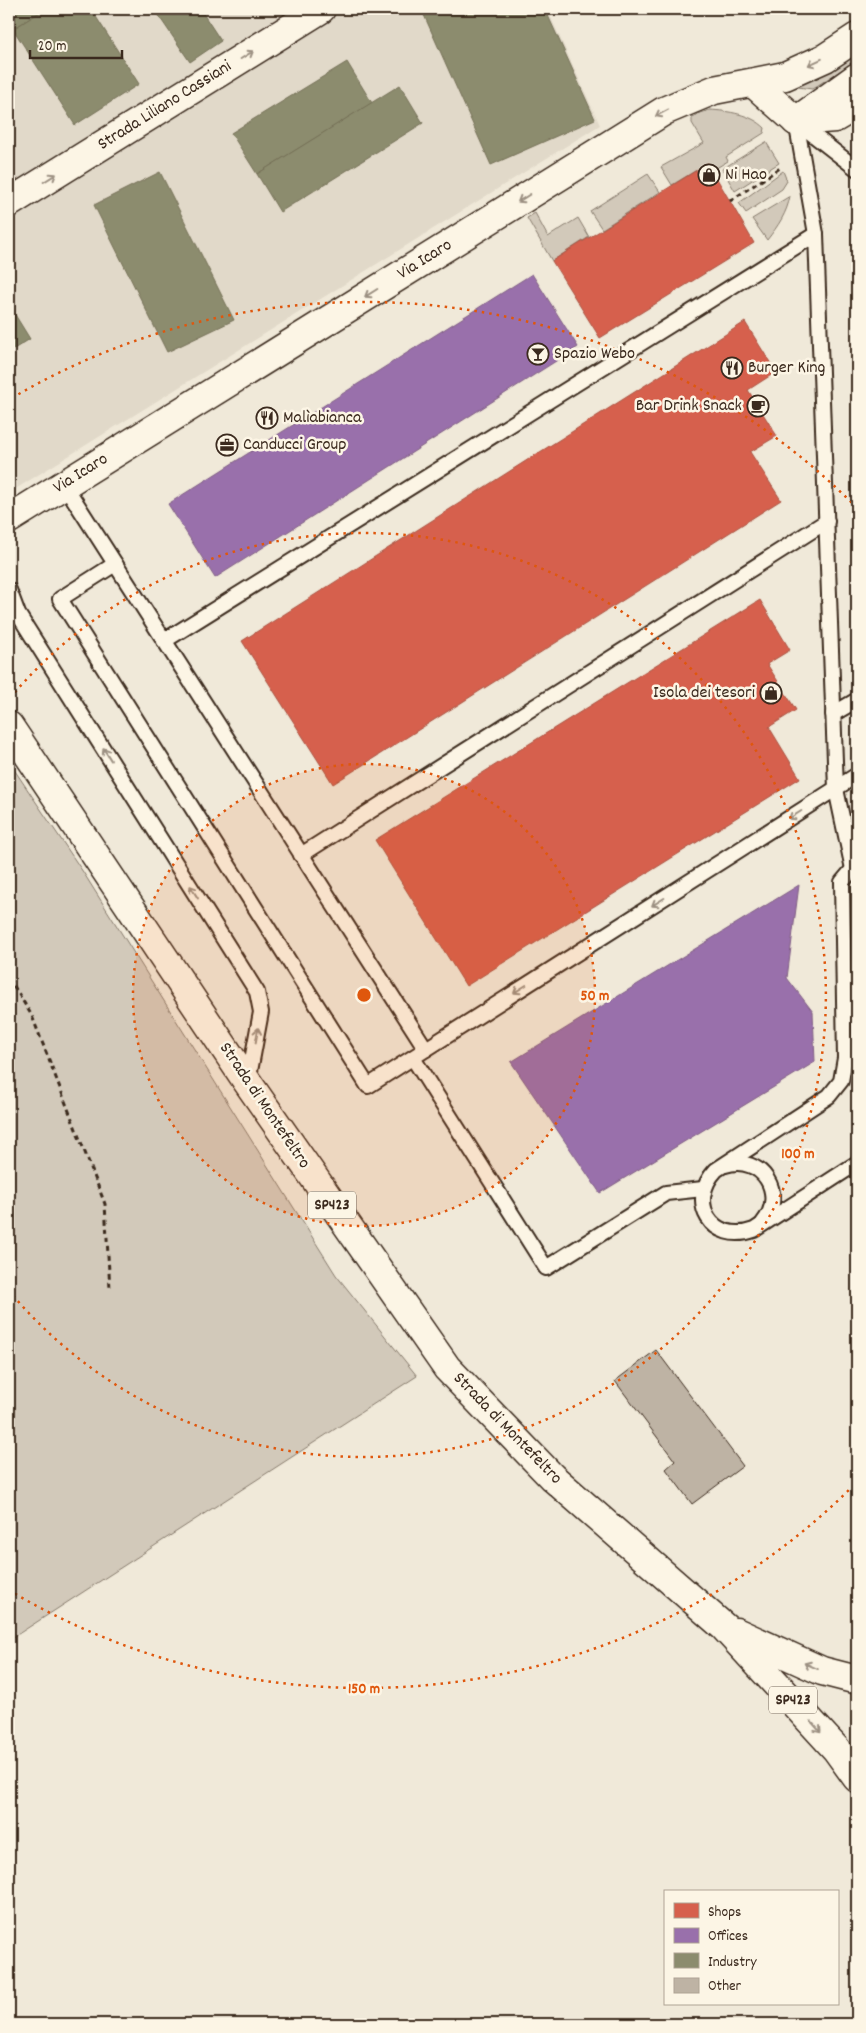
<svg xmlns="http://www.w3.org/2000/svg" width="866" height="2033" font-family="Dekko,sans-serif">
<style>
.built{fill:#e1d9c9}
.green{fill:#d2c9ba;stroke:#867a6c}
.shops{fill:#d6604d;stroke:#a8503f}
.offices{fill:#9970ab;stroke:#7d5b81}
.industry{fill:#8c8c6e;stroke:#746f56}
.building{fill:#beb3a4;stroke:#3b2a1e}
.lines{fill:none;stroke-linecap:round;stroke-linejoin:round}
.service-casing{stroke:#3b2a1e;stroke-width:18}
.minor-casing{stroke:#3b2a1e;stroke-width:31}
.primary-casing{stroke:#3b2a1e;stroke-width:31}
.path{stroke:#3b2a1e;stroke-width:3;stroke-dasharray:5 4;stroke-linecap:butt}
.service{stroke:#fcf5e5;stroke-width:14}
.minor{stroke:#fcf5e5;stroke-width:28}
.primary{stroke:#fcf5e5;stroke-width:28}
.oneway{stroke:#9c9082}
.ring{fill:none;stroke:#df570d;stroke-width:2.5;stroke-dasharray:2.5 5}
.labels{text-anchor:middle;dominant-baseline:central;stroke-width:5;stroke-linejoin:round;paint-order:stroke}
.shield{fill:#fcf5e5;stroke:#75675a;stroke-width:1}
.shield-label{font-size:16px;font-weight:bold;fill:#3b2a1e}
.street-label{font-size:18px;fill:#3b2a1e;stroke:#fcf5e5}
.poi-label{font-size:18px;fill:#3b2a1e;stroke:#fcf5e5;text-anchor:start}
.centre{fill:#df570d;stroke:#fcf5e5;stroke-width:2.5}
.ring-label{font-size:15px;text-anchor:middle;font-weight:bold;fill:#df570d;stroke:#fcf5e5;stroke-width:5;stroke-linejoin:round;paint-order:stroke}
</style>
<rect width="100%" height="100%" fill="#f0e9d9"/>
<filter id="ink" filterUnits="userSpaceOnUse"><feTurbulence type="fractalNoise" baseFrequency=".02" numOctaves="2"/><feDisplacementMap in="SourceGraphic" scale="10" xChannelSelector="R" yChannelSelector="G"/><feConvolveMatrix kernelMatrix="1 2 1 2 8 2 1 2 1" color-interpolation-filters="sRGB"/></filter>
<g filter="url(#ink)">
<polygon class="built" points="9,9 547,9 600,125 9,493"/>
<g class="green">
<polygon points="857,48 857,60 812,89 798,87"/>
<path d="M710 110C728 111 751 114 765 128L764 133 726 157 728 161 713 170 708 163 672 185 661 167 704 143 692 123V118L697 114Z"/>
<polygon points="766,142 779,163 735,191 722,169"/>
<polygon points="783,171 787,181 782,189 746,213 739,203"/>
<polygon points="648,174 660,192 602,229 590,211"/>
<path d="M790 196C787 213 778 226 767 240L752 219Z"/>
<polygon points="535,213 548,237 578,218 589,237 552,261 527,218"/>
<polygon points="9,762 83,872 336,1275 417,1376 9,1640"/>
</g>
<g class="shops">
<polygon points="708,163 754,243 600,338 552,261"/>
<polygon points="745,322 776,372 748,390 777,436 750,452 781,500 333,784 242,641"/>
<polygon points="760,600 790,650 767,664 796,710 769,727 800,778 466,986 375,840"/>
</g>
<g class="offices">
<polygon points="532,274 578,347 215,578 168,504"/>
<polygon points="799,885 787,978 813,1012 815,1062 600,1193 511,1062"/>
</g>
<g class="industry">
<polygon points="9,9 45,9 13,29 9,27"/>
<polygon points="45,9 91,9 139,84 75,125 13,29"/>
<polygon points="154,9 200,9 221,41 190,62"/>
<polygon points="438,9 545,9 595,119 491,165 424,15"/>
<polygon points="347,62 372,103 257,174 231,133"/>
<polygon points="400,85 423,123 280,212 257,174"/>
<polygon points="160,172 234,320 167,352 94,205"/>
<polygon points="9,305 30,339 9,352"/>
</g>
<polygon class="building" points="656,1350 743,1466 692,1504 666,1469 675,1461 615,1381"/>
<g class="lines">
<g class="service-casing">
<g id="service">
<polyline points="796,121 816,234 836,789 853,869"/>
<polyline points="798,123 857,169"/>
<polyline points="64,484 426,1049"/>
<polyline points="115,564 60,599 368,1086 857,775"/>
<polyline points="9,590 18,614 257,992 261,1012 248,1082"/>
<polyline points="164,641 816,234"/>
<polyline points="833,714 857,700"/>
<polyline points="301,855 827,521"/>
<path d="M857 868 853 869 842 882 845 1058 841 1081 829 1096 716 1170C686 1202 712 1245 754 1230L857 1163"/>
<polyline points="413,1058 546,1268 666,1193 703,1189"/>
<path d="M725 1165C762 1154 787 1194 763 1223"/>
</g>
</g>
<g class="minor-casing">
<g id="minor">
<polyline points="753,83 796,121"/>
<polyline points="796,121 857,77"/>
<polyline points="796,121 835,118 857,105"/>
<polyline points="9,203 321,9"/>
<polyline points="9,519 664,111 714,90 785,76 825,58 857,37"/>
</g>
</g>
<g class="primary-casing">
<g id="primary">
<polyline points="9,726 248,1083 447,1368 552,1477 724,1627 836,1749 857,1778"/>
<polyline points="736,1632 822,1671 857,1680"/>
</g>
</g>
<g class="path">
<polyline points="730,201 780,168"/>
<polyline points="9,978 32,1016 105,1204 110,1289"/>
</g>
<use href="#service" class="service"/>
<use href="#minor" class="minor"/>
<use href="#primary" class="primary"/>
</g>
<defs><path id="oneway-shaft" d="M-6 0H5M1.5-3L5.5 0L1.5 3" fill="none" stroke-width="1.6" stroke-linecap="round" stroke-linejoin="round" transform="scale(1.25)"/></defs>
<g class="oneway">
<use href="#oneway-shaft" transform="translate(247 55) rotate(-32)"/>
<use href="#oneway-shaft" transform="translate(815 62) rotate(155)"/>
<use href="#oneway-shaft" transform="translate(662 113) rotate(152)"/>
<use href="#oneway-shaft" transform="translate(50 178) rotate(-32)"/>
<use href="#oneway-shaft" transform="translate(524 198) rotate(148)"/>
<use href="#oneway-shaft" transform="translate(371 293) rotate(148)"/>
<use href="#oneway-shaft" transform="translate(107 754) rotate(-122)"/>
<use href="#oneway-shaft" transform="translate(795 815) rotate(148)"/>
<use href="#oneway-shaft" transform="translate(194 892) rotate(-122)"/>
<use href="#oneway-shaft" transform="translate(658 902) rotate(148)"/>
<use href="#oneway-shaft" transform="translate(520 989) rotate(148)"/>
<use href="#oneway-shaft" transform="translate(257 1035) rotate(-80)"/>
<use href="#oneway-shaft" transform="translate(811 1666) rotate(-156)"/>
<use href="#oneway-shaft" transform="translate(816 1727) rotate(49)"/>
</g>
</g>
<circle cx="364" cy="995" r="231" fill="#df570d" fill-opacity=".12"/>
<g class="ring">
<circle cx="364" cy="995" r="231"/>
<path d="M10 698A462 462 0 1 1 10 1292"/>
<path d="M854 1485A693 693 0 0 1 12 1592M12 398A693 693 0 0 1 854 505"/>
</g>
<defs>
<g id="shop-ring" transform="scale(1.125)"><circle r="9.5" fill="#fcf5e5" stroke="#3b2a1e" stroke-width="1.5"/><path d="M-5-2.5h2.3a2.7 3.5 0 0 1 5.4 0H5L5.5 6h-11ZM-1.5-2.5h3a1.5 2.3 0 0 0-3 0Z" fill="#3b2a1e"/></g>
<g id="bar-ring" transform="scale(1.125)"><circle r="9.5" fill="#fcf5e5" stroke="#3b2a1e" stroke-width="1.5"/><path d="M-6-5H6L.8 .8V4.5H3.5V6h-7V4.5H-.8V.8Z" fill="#3b2a1e"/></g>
<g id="restaurant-ring" transform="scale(1.125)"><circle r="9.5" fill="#fcf5e5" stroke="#3b2a1e" stroke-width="1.5"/><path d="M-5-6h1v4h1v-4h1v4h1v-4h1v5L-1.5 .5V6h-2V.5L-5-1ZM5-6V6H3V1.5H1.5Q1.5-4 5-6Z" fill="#3b2a1e"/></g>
<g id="cafe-ring" transform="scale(1.125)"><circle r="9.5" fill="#fcf5e5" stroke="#3b2a1e" stroke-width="1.5"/><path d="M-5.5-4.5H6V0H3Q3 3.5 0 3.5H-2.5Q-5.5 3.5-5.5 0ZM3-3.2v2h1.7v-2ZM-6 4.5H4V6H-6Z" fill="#3b2a1e"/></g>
<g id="office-ring" transform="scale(1.125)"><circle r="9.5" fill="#fcf5e5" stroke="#3b2a1e" stroke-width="1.5"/><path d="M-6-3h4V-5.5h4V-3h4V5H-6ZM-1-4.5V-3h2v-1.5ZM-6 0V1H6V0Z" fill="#3b2a1e"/></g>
</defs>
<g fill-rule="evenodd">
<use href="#shop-ring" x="709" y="175"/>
<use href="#bar-ring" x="538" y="354"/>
<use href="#restaurant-ring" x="732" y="368"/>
<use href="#cafe-ring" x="758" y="406"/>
<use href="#restaurant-ring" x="267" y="418"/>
<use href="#office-ring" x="227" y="445"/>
<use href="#shop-ring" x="771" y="693"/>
</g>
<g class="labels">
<g class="shield">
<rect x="308" y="1191.5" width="48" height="27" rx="4"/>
<rect x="769" y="1686.5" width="48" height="27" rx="4"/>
</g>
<g class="shield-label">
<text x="332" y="1205">SP423</text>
<text x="793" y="1700">SP423</text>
</g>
<g class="street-label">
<text transform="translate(165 106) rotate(-32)">Strada Liliano Cassiani</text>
<text transform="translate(425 260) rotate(-32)">Via Icaro</text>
<text transform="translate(81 474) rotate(-32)">Via Icaro</text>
<text transform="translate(264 1106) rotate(56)">Strada di Montefeltro</text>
<text transform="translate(507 1429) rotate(46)">Strada di Montefeltro</text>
</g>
<g class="poi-label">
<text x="725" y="175">Ni Hao</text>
<text x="554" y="354">Spazio Webo</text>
<text x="748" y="368">Burger King</text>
<text x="742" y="406" text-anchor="end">Bar Drink Snack</text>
<text x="283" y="418">Malìabianca</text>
<text x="243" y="445">Canducci Group</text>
<text x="755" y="693" text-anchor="end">Isola dei tesori</text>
</g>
</g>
<circle cx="364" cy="995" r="8" class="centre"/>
<g class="ring-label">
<text x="595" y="1000">50 m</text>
<text x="798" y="1158">100 m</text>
<text x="364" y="1693">150 m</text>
</g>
<rect width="866" height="2033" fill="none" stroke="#fcf5e5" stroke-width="30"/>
<rect x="15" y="15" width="836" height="2003" fill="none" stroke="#3b2a1e" stroke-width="2" filter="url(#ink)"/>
<rect x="664" y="1890" width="175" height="115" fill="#fcf5e5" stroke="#afa495"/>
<rect x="674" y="1903" width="25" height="15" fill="#d6604d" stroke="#afa495"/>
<text x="708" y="1916" font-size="15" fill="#3b2a1e">Shops</text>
<rect x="674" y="1928" width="25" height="15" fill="#9970ab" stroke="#afa495"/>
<text x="708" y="1940" font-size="15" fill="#3b2a1e">Offices</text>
<rect x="674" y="1953" width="25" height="15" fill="#8c8c6e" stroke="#afa495"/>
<text x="708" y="1966" font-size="15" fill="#3b2a1e">Industry</text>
<rect x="674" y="1978" width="25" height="15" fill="#beb3a4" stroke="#afa495"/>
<text x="708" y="1990" font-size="15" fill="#3b2a1e">Other</text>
<path d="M30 50v8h92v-8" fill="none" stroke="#3b2a1e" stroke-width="2.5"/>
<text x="38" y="50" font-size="15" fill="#3b2a1e" stroke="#fcf5e5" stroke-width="4" paint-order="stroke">20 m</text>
</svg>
